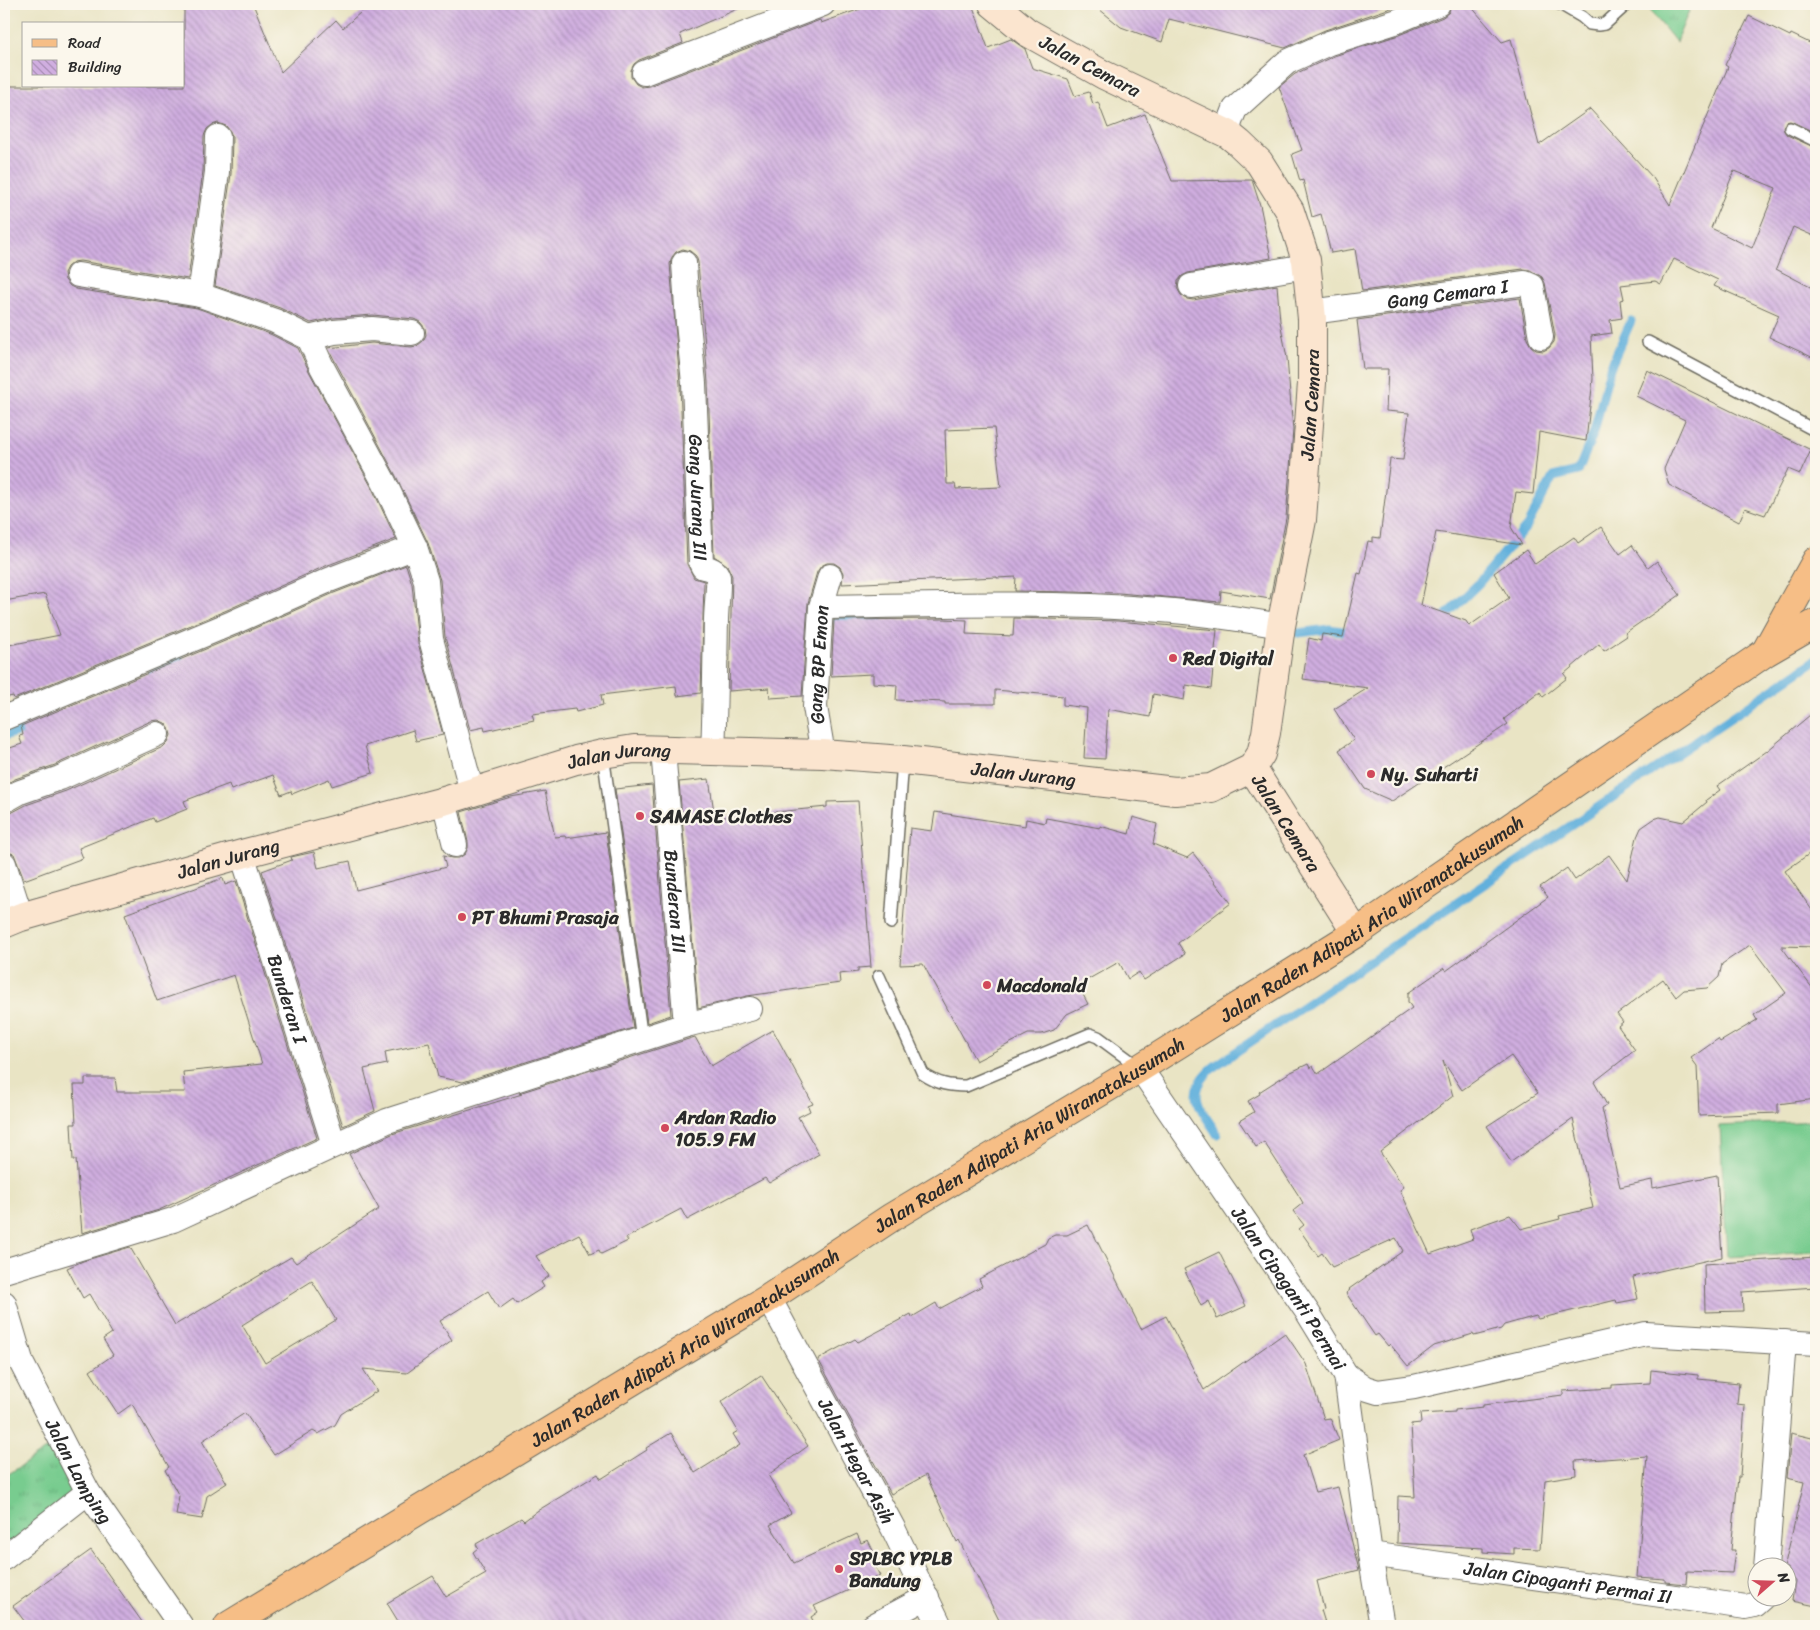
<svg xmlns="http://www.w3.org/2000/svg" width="1820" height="1630" font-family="Sriracha,sans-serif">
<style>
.grass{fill:url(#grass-tufts);stroke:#527c5d}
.pitch{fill:#78cc8f;stroke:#527c5d}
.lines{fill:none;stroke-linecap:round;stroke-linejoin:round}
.stream{stroke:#62b0dc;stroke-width:9}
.building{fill:url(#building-back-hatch);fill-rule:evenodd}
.lane-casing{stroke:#6e6c61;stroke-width:14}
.street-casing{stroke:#6e6c61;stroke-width:26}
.secondary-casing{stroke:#6e6c61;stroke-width:30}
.primary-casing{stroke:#6e6c61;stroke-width:30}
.lane{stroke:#fff;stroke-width:11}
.street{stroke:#fff;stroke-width:24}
.secondary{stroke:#fbe5cf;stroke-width:28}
.primary{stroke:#f6be86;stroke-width:28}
.poi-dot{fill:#d1495b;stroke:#fbf7ec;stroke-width:2}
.labels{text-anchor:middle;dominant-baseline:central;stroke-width:4.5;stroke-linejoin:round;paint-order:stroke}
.street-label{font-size:19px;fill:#2b2b2b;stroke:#fbf7ec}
.poi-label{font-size:19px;font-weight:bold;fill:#2b2b2b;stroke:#fbf7ec;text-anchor:start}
</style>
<defs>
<pattern id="grass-tufts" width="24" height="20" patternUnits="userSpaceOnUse" patternTransform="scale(1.25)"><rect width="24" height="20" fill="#78cc8f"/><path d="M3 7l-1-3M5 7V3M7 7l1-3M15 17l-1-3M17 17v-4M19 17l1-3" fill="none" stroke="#68af7c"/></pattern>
<pattern id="building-back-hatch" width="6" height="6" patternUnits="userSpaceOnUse" patternTransform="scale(1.25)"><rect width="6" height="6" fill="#d0aee0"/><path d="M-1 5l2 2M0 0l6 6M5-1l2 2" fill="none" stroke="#a98eb6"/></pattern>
</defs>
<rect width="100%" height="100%" fill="#fbf7ec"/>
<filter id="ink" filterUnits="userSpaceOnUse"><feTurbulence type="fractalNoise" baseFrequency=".02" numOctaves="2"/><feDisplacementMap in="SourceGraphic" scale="10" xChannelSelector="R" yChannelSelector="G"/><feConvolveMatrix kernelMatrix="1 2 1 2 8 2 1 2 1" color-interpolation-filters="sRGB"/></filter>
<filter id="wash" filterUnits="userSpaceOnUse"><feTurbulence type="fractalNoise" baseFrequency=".0096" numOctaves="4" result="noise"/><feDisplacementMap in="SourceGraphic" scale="20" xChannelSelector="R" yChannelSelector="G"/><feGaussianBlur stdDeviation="1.12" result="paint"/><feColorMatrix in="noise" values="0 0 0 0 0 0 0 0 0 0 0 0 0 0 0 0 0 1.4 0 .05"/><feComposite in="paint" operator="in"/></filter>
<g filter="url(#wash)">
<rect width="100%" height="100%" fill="#e9e4c4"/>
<g class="grass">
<polygon points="1645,4 1694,4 1691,6 1676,42"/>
<polygon points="53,1445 73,1493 4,1548 4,1477"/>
</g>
<polygon class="pitch" points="1816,1121 1816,1252 1727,1257 1720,1126"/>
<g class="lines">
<g class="stream">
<polyline points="837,621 879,617"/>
<polyline points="1440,621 1478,584 1527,526 1553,477 1578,471 1594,432 1610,368 1631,321"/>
<polyline points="1298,633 1329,629 1356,633"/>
<polyline points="152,674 179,657"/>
<polyline points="4,736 33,727"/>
<path d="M1217 1134C1199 1106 1184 1092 1215 1066L1816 660"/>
</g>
</g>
<g id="blocks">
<g class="building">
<path d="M184 4H253L281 72 336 20 343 28 370 4H749L680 34 683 43 639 60 634 64 631 70V77L636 84 642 87 649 86 820 20 821 23 874 4H972L988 48 1011 39 1025 49 1032 68 1068 79 1075 96 1089 92 1093 104 1098 102 1108 128 1145 114 1172 181 1252 180 1260 205 1271 258 1188 273 1182 276 1178 281 1177 288 1181 295 1187 299 1193 300 1277 285 1280 321 1287 358 1293 430 1286 518 1270 599 1221 591 1220 602 1119 593 1015 591 1016 577 997 578V577L842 584 843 573 840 567 834 563H827L821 566 817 572 808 603 802 696 770 698 769 688 729 691 732 576 727 565 714 556 708 382 698 262 696 256 690 251 683 249 676 252 672 257 670 264 680 384 687 564 694 578 704 581 701 693 677 696 676 686 601 695 603 705 576 712 575 709 532 714 534 720 485 731 484 727 470 730 445 637 440 580 428 543 396 476 328 348 372 343 411 347 417 346 423 341 426 335 425 328 420 322 414 319 373 315 333 318 311 323 280 308 215 286 231 174 232 137 230 131 226 126 218 123 212 125 207 129 204 136 203 171 188 279 80 261 73 262 67 267 64 273 65 280 70 286 76 289 197 308 270 334 298 348 310 373 372 488 396 539 323 567 227 610 14 699 13 696 4 698V646L60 635 45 594 4 601V86H184ZM994 428 1001 487 956 489 955 484H947L945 430Z"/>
<polygon points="1093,4 1403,4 1325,30 1285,48 1169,19 1162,42 1121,27"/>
<path d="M1451 4H1469L1502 42 1511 39 1539 145 1590 109 1653 178 1670 205 1728 67 1725 65 1749 16 1790 36 1791 34 1816 46V133L1790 121 1786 122 1783 128 1787 135 1816 148V237L1793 227 1776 269 1816 290V359L1769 337 1779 315 1714 286 1718 280 1674 259 1661 284 1655 281 1621 285 1624 299 1620 300 1622 318 1610 320 1612 333 1591 336 1593 379 1586 441 1539 432 1533 494 1516 492 1511 527 1522 545 1436 532 1421 605 1466 621 1469 626 1509 598 1494 573 1526 550 1535 564 1574 537 1578 543 1601 527 1620 554 1632 545 1648 568 1657 561 1680 595 1625 633 1627 636 1604 651 1599 644 1564 674 1567 678 1543 697 1540 692 1504 719 1508 724 1392 801 1365 789 1339 750 1354 740 1334 709 1368 688 1303 679 1309 638 1321 641 1322 634 1343 637 1358 573 1361 574 1368 541 1373 542V537L1380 538 1390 459 1403 460 1409 413 1386 411 1388 369H1363L1357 320 1520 298 1527 339 1531 346 1536 350 1543 351 1549 348 1554 342 1555 335 1545 283 1542 277 1530 270 1523 269 1362 291 1355 249 1331 253 1321 214 1312 217 1303 180 1300 181 1292 154 1302 150 1279 87 1295 74 1334 56 1399 35 1443 17 1449 12ZM1734 171 1776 188 1752 248 1711 228Z"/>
<polygon points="1647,370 1811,450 1800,474 1788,469 1765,515 1745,508 1739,522 1669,485 1664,469 1685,420 1636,396"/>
<polygon points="406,565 412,584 418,643 443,735 416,741 413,730 365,746 373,773 332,786 329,779 292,794 291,791 281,795 273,775 231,790 229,784 184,801 187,809 155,822 153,818 79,848 83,858 24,880 14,854 4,851 4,815 11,813 26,805 66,791 163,747 168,742 171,735 169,728 165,723 158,720 151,721 55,765 15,779 4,785 4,750 22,744 19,736 23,735 21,726 237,636 334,593"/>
<polygon points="1014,618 1118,621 1217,630 1211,689 1186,685 1184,700 1153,694 1150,717 1108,709 1105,759 1084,758 1087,708 1063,705 1063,696 995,690 995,704 945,704 945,702 896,700 897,685 873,683 873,674 831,676 834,620 942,619 967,620 966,634 1013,636"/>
<path d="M1816 710V849L1785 871 1816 916V947L1781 946 1816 993V1099L1778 1104V1113L1699 1116 1697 1066 1691 1058 1718 1039 1720 1042 1757 1020 1754 1015 1786 993 1750 945 1722 964 1719 977 1707 988 1684 990 1676 997 1663 979 1617 1014 1623 1022 1618 1026 1635 1050 1594 1082 1607 1105 1602 1108 1620 1187 1652 1180 1653 1188 1717 1175 1722 1257 1633 1277 1638 1299 1617 1303 1616 1300 1538 1319 1536 1316 1504 1325 1501 1329 1474 1336 1473 1334 1434 1346 1408 1366 1390 1344 1388 1346 1378 1334 1375 1336 1346 1293 1350 1290 1349 1289 1403 1251 1396 1238 1332 1267 1322 1253 1318 1256 1299 1229 1304 1225 1293 1211 1303 1203 1299 1196 1264 1142 1256 1147 1239 1121 1254 1112 1248 1101 1260 1094 1259 1092 1289 1073 1308 1064 1310 1068 1313 1066 1318 1074 1412 1008 1408 1002V993L1444 968 1446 971 1548 897 1540 887 1567 868 1575 880 1609 855 1627 880 1637 837 1641 828 1654 819 1660 817 1683 822 1707 802 1706 800 1720 790 1717 786 1767 751ZM1511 1056 1538 1093 1487 1126 1511 1162 1573 1119 1593 1208 1559 1216 1560 1219 1521 1229 1510 1215 1470 1229 1473 1239 1430 1254 1400 1190 1404 1187 1380 1152 1453 1096 1443 1061 1462 1090Z"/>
<polygon points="709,779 715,818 827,807 827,802 858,801 871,967 858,968 858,972 839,974 840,983 747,996 698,1008 679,782"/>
<polygon points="652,785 671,1015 647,1023 615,789"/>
<polygon points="545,791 555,837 565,836 566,838 606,832 633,1028 463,1082 438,1077 429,1043 385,1052 387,1064 364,1069 375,1111 343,1126 262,871 292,860 291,857 314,852 318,868 350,861 356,890 446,867 443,856 452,858 459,858 465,854 468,848 468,842 461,812 511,797"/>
<polygon points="935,812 1025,826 1026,819 1045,823 1046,818 1100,828 1100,826 1129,834 1133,817 1157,824 1153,844 1187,858 1193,853 1231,903 1178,943 1185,954 1144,980 1139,972 1128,979 1119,962 1078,985 1088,1004 1067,1014 1054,1030 1042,1034 1028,1034 976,1061 923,964 900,965 910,828 932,831"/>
<polygon points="223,878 225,885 236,881 317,1138 159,1210 82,1233 76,1160 73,1160 71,1124 76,1124 74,1085 85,1085 85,1078 115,1078 117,1092 185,1092 183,1072 262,1064 234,975 157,1001 125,914"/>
<path d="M773 1030 813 1104 808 1106 810 1111 798 1117 819 1154 769 1183 765 1178 687 1220 681 1209 626 1238 628 1241 601 1254 599 1250 590 1254 579 1234 536 1256 549 1276 541 1282 544 1287 517 1304 513 1299 499 1309 488 1291 440 1321 452 1340 407 1373 363 1369 377 1391 341 1414 335 1425 318 1434 313 1431 274 1455 245 1413 202 1441 227 1483 207 1496 202 1519 176 1515 179 1496 165 1470 169 1467 132 1404 118 1414 90 1371 113 1355 103 1339 112 1333 89 1294 83 1298 67 1268 83 1261 130 1247 175 1325 291 1257 296 1263 379 1209 349 1154 392 1134 522 1094 519 1093 695 1037 711 1066ZM312 1281 336 1320 265 1363 242 1325Z"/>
<polygon points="1088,1225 1091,1231 1092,1231 1141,1329 1166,1316 1204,1390 1285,1333 1306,1364 1324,1419 1330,1418 1339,1440 1303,1455 1315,1492 1338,1487 1359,1570 1317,1581 1324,1609 1321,1610 1326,1626 1002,1626 959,1540 957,1542 926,1475 891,1494 818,1359 855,1339 858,1342 911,1314 912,1317 936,1303 939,1309 982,1286 979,1279 1045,1244 1048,1238 1055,1235 1067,1235"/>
<polygon points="1219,1252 1246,1306 1217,1319 1209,1301 1201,1306 1184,1269"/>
<polygon points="1816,1257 1816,1287 1742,1292 1743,1311 1705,1312 1704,1264"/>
<polygon points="1651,1370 1698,1375 1698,1379 1739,1383 1737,1404 1745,1405 1740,1477 1738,1477 1731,1550 1735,1550 1732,1573 1687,1571 1686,1584 1665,1582 1665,1579 1637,1577 1647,1456 1575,1461 1576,1475 1545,1480 1540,1549 1514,1548 1514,1554 1483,1552 1483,1548 1397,1543 1398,1496 1415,1497 1411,1424 1421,1423 1420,1414 1455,1412 1455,1410 1483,1407 1483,1405 1563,1395 1563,1391 1612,1388 1612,1385 1650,1383"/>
<polygon points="761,1375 808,1446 768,1475 791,1513 770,1525 794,1563 857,1534 861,1543 868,1540 878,1561 873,1562 880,1576 814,1606 818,1612 811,1617 816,1626 401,1626 387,1603 433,1576 446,1597 486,1574 473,1552 478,1548 476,1544 521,1518 524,1521 537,1511 598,1474 601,1479 647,1450 646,1448 671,1433 695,1473 740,1445 733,1434 738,1431 721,1402"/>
<polygon points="1791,1433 1816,1439 1816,1606 1792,1601 1795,1580 1788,1578 1788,1568 1784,1568 1804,1482 1787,1478"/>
<polygon points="91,1550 145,1626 28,1626 13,1606"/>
</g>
</g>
</g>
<g filter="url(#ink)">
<use href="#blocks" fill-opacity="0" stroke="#6e6c61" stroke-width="1"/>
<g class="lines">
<g class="lane-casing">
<g id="lane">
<polyline points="1560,4 1582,17 1590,24 1598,25 1605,24 1627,4"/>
<polyline points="1790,128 1816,141"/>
<polyline points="1648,342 1816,431"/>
<polyline points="603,754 642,1040"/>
<polyline points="891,923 903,760"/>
<path d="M879 976 923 1074C938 1084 949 1086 966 1086L1090 1034 1098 1037 1140 1068"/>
</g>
</g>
<g class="street-casing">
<g id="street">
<polyline points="644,73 823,4"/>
<polyline points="1228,134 1230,122 1235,109 1287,62 1329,43 1395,22 1438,4"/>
<path id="s1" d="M684 263 688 323 694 383 701 563 703 567C709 568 716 570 718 577 719 583 716 611 716 620 715 664 715 708 713 752"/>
<polyline points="78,275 200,295 275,321 309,338 322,367 384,482 415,547 426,581 431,639 472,792"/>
<polyline points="1191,286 1306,266"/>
<polyline points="200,295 217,172 218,137"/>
<path id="s2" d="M1311 312 1525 283 1532 286 1541 337"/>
<polyline points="309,338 334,332 372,329 412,333"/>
<path d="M821 607C934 605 1048 601 1161 610 1201 613 1241 619 1281 626"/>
<polyline points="4,718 232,623 329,580 415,547"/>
<path id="s3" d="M663 750 686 1025"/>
<path id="s4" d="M823 754 815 707 821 607 830 576"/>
<polyline points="4,801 20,792 60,778 157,734"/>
<polyline points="444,801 455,845"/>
<path id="s5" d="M242 854 334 1145"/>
<polyline points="4,864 21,917"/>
<path id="s6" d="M1140 1068 1308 1313 1346 1375 1370 1554 1382 1626"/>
<polyline points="4,1271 173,1220 387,1121 686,1025 750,1009"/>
<path id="s7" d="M769 1298 893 1528 940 1626"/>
<path id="s8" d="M4 1303 22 1364 88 1492 181 1626"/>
<polyline points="1346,1375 1365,1388 1378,1392 1414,1387 1646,1334 1816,1344"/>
<path id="s9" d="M1370 1554 1746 1607 1754 1605 1762 1598"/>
<polyline points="4,1558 88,1492"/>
<polyline points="1766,1568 1784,1342"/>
<polyline points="873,1626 927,1597"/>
</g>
</g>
<g class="secondary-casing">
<g id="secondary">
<path id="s10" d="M1252 768 1356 933"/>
<path id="s11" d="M4 924 21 917 242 854 444 801 576 760 603 754 634 749 823 754 903 760 1175 791 1211 788 1252 768 1261 754 1266 733 1281 626 1302 520 1312 383V319L1306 260 1290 211 1259 162 1239 143 1228 134 1104 75 1027 32 993 4"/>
</g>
</g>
<g class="primary-casing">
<g id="primary">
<polyline points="1766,651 1816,561"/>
<path id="s12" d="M228 1626 769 1298 892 1217 1140 1068 1356 933 1766 652 1816 623"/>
</g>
</g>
<use href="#lane" class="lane"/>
<use href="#street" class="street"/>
<use href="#secondary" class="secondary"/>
<use href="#primary" class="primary"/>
</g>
</g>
<g class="poi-dot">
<circle cx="1173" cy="658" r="5"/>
<circle cx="1371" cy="774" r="5"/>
<circle cx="640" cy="816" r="5"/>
<circle cx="462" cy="917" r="5"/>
<circle cx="987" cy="985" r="5"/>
<circle cx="665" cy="1128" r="5"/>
<circle cx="839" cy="1569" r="5"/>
</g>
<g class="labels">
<g class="street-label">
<text transform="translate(1090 66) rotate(28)">Jalan Cemara</text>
<text stroke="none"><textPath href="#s2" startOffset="138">Gang Cemara I</textPath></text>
<text stroke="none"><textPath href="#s11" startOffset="1649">Jalan Cemara</textPath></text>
<text stroke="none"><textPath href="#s1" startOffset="235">Gang Jurang III</textPath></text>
<text stroke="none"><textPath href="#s4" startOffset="90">Gang BP Emon</textPath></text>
<text stroke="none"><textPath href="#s11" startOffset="639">Jalan Jurang</textPath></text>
<text stroke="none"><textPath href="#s11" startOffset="1045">Jalan Jurang</textPath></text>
<text stroke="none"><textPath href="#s10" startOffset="65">Jalan Cemara</textPath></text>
<text stroke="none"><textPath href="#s11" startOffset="234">Jalan Jurang</textPath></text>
<text stroke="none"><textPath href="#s3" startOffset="152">Bunderan III</textPath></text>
<text stroke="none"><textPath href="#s12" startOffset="1345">Jalan Raden Adipati Aria Wiranatakusumah</textPath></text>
<text stroke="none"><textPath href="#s5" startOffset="152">Bunderan I</textPath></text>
<text stroke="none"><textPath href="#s12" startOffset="940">Jalan Raden Adipati Aria Wiranatakusumah</textPath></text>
<text stroke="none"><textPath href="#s6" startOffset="266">Jalan Cipaganti Permai</textPath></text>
<text stroke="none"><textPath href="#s12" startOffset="535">Jalan Raden Adipati Aria Wiranatakusumah</textPath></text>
<text stroke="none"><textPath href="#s7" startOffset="185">Jalan Hegar Asih</textPath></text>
<text stroke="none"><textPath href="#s8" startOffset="185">Jalan Lamping</textPath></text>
<text stroke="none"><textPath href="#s9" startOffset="200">Jalan Cipaganti Permai II</textPath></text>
</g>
<g class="poi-label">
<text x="1183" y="658">Red Digital</text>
<text x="1381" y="774">Ny. Suharti</text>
<text x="650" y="816">SAMASE Clothes</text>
<text x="472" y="917">PT Bhumi Prasaja</text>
<text x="997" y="985">Macdonald</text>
<text x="675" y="1117">Ardan Radio<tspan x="675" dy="22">105.9 FM</tspan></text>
<text x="849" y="1558">SPLBC YPLB<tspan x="849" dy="22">Bandung</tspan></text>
</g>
</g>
<rect width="1820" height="1630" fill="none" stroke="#fbf7ec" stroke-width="20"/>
<rect x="22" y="22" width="162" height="65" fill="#fbf7ec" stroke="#a8a59f"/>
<rect x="32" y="39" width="25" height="8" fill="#f6be86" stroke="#a8a59f"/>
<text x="68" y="48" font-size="15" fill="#2b2b2b">Road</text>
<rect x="32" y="60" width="25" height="15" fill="url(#building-back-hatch)" stroke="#a8a59f"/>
<text x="68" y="72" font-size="15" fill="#2b2b2b">Building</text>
<g transform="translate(1772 1582) rotate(70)"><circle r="24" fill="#fbf7ec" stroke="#a8a59f"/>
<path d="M0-4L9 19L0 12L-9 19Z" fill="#d1495b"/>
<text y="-8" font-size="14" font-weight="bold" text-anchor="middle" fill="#2b2b2b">N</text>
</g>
</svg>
